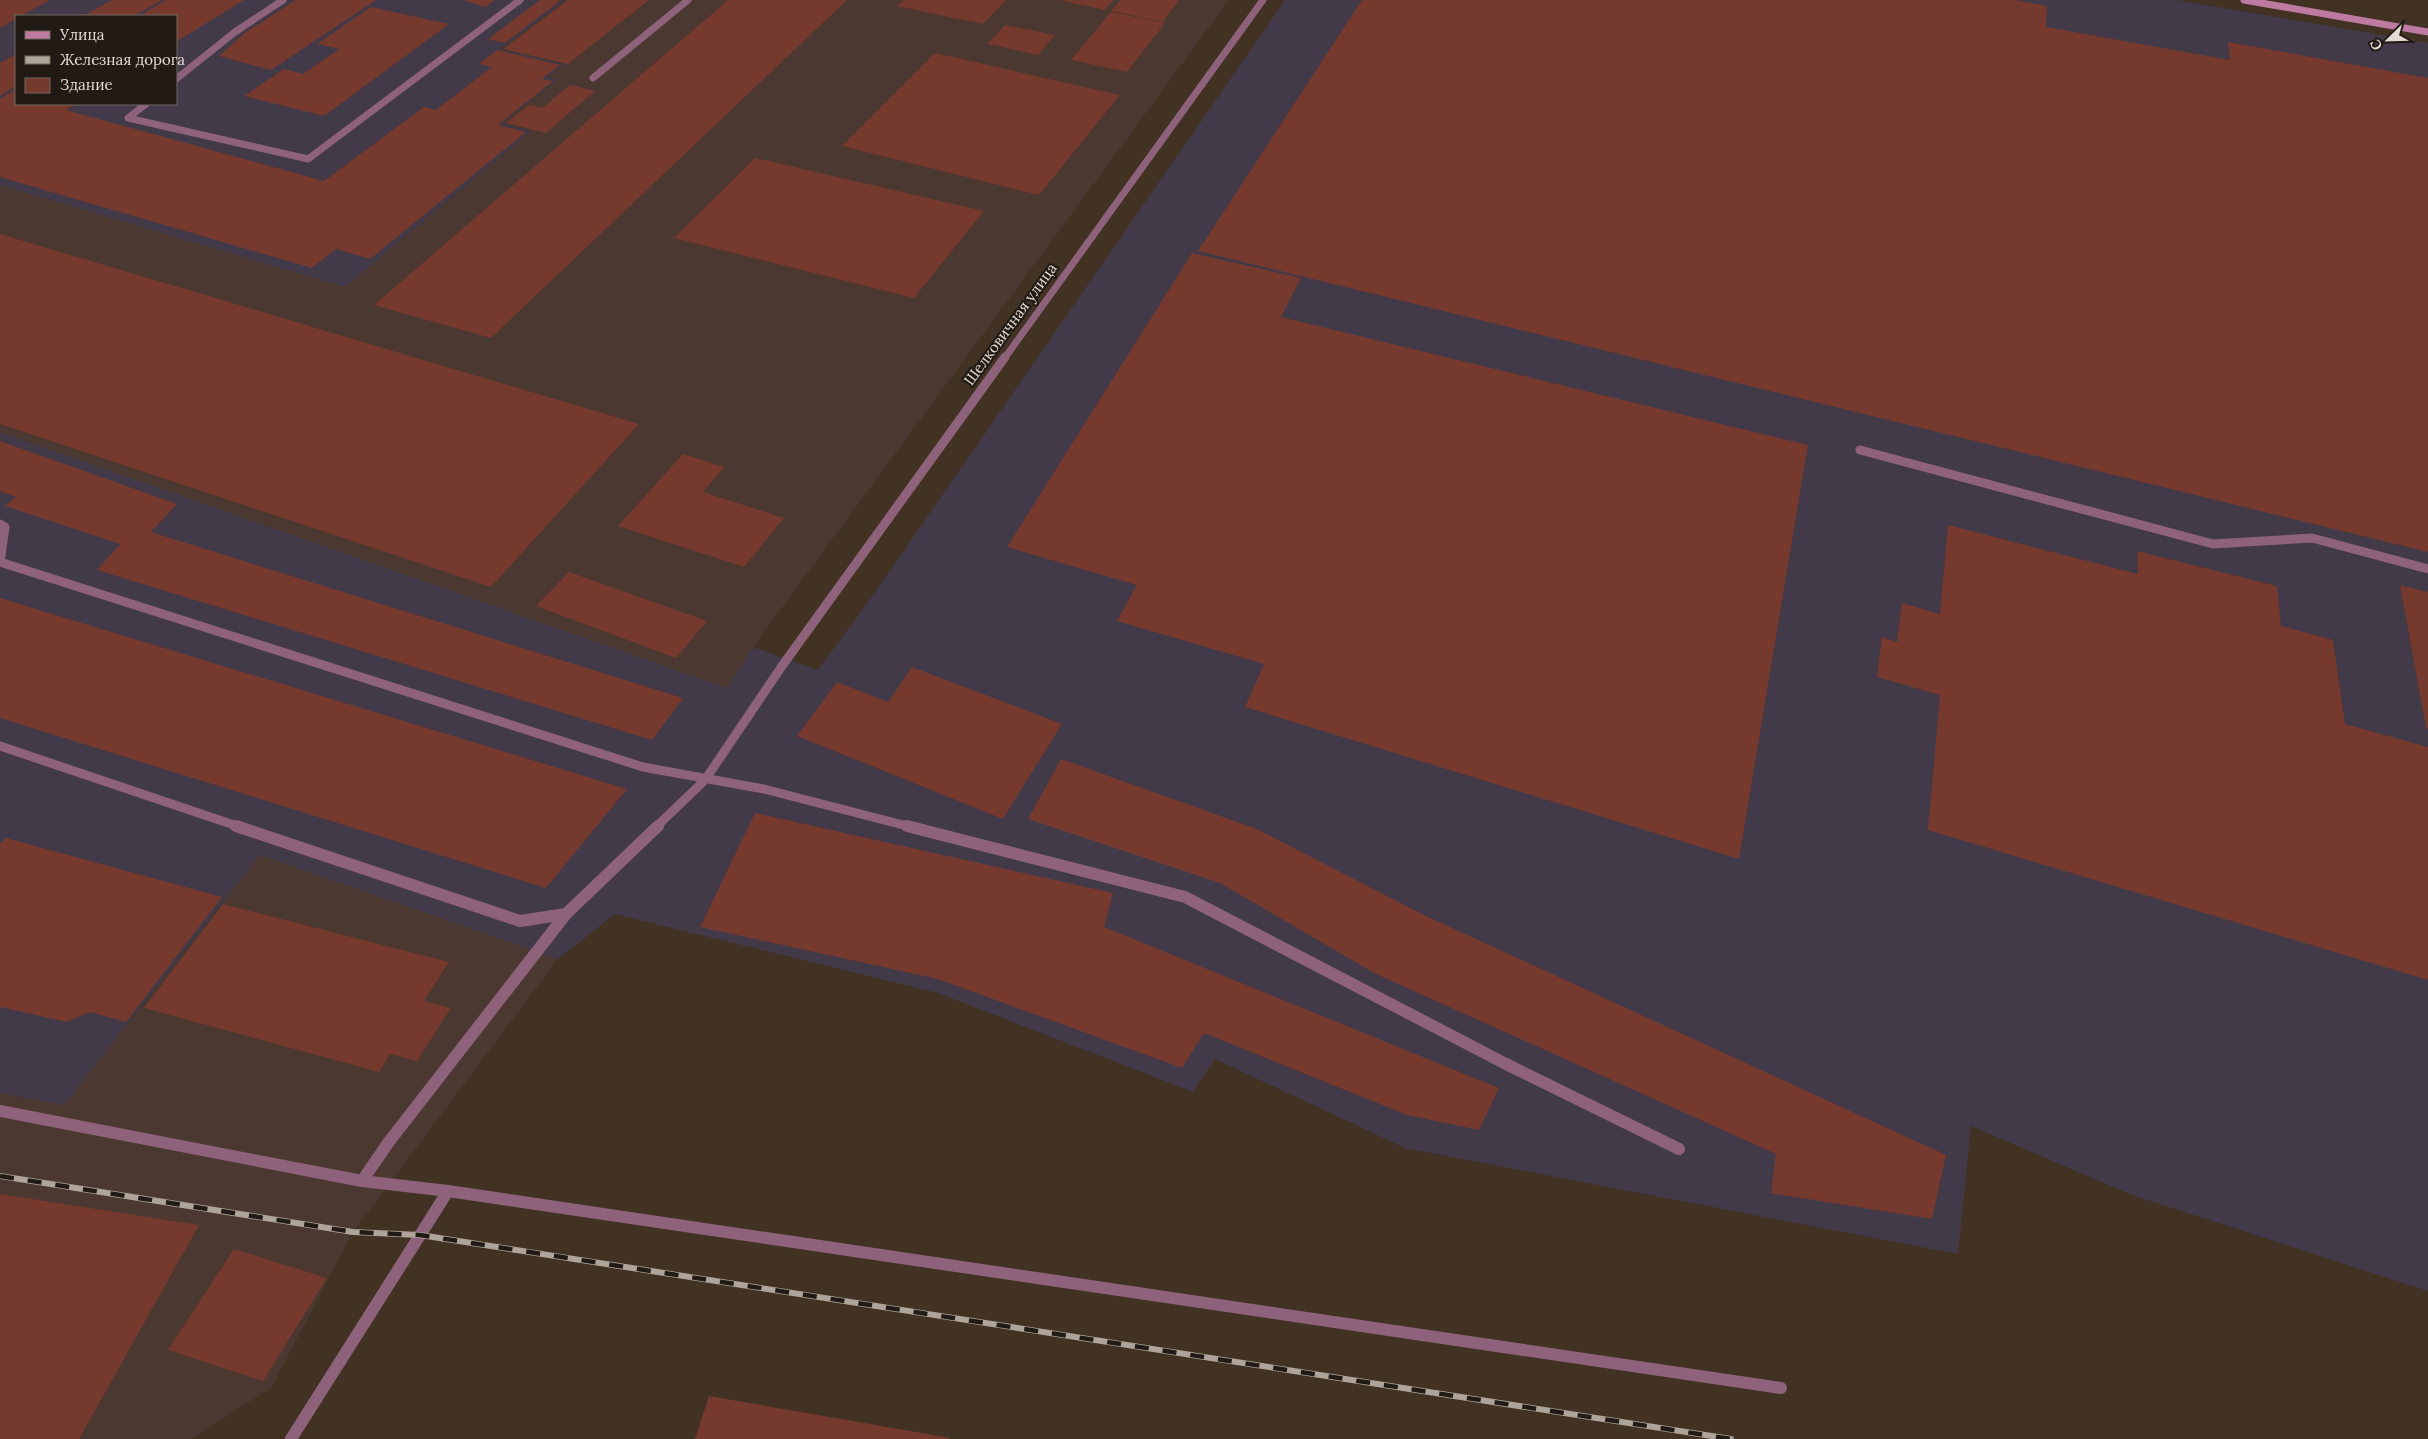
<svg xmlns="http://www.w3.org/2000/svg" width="2428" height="1439" font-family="Lora,serif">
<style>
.commercial{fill:#4b3830}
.industrial{fill:#423949;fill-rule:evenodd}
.building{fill:#75392e}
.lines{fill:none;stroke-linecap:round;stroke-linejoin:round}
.lane-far2{stroke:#8e627a;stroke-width:7}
.lane-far1{stroke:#8e627a;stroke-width:9}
.lane{stroke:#8e627a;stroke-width:12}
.street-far1{stroke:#8e627a;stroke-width:7}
.street{stroke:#8e627a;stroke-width:9}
.secondary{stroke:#bf7aa1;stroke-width:7}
.rail-casing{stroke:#afa499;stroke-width:6}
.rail{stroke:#221b15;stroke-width:4.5;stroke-dasharray:14;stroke-linecap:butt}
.labels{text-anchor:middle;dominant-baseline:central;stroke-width:4.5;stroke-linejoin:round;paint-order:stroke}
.far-street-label{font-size:15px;fill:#e5dbd2;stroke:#221b15}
</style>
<rect width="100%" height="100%" fill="#413224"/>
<g class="commercial">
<polygon points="566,0 1229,0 753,647 727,688 0,432 0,185 345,287 530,131 501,124 556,80 547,78 501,49"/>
<polygon points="260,855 558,959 353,1232 271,1388 191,1439 0,1439 0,1093 64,1105"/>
</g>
<g class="industrial">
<path d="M0 0H566L501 49 563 64 548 77 557 80 502 123 531 131 345 287 0 185ZM16 16H176V104H16Z"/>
<polygon points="1285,0 2177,0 2428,43 2428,1291 2132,1195 1971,1126 1958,1254 1405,1148 1215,1059 1193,1092 938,993 615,914 558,959 260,855 64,1105 0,1093 0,432 727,688 753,647 818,670 871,598"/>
</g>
<g class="building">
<polygon points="0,0 50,0 21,16 16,16 16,19 0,28"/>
<polygon points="112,0 162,0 134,16 83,16"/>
<polygon points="166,0 244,0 176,42 176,16 139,16"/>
<polygon points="296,0 376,0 271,70 219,56 246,32"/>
<polygon points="463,0 495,0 485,7"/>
<polygon points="540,0 561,0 505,43 488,39"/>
<polygon points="568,0 649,0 568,64 503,49"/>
<polygon points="728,0 847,0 491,338 374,305"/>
<polygon points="904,0 1006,0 983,24 897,6"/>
<polygon points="1059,0 1114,0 1105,10"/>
<polygon points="1121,0 1179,0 1163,22 1111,11"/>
<polygon points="1362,0 2015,0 2047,6 2046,27 2230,60 2228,42 2428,78 2428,552 1198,251"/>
<polygon points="371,7 449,24 324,116 244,96 284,69 303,74 339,49 317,44"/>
<polygon points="1111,12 1165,23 1127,72 1071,60"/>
<polygon points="1005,25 1055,35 1038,55 988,44"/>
<polygon points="497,50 560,65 542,79 553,81 498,125 526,132 370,259 336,249 312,268 0,177 0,99 16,89 16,104 77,104 66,110 324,181 424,107 436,110 492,67 479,64"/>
<polygon points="935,53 1120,95 1039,195 842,146"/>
<polygon points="16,54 16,86 0,96 0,63"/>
<polygon points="570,85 595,91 546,133 506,123 529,105 542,108"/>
<polygon points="755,158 984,211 914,298 674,238"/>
<polygon points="0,234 639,424 491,587 0,424"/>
<polygon points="1192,253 1301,278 1281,317 1808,445 1739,859 1245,707 1264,664 1117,621 1137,585 1007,547"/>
<polygon points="0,441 177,504 151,532 683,698 652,740 97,570 120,544 5,506 16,497 0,491"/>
<polygon points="683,454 724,467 703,492 784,518 744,567 618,526"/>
<polygon points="1948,525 2138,574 2137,551 2277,586 2281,626 2333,640 2345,724 2428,747 2428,980 1928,830 1940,695 1877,677 1882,637 1897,642 1902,603 1940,614"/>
<polygon points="569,572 707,621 676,658 536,606"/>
<polygon points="2400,585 2428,592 2428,729 2426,728"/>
<polygon points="0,598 627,789 546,888 0,718"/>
<polygon points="912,667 1062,724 1003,819 797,736 837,682 888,702"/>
<polygon points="1061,759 1257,829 1424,915 1946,1155 1932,1219 1771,1193 1776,1154 1376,974 1220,883 1028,819"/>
<polygon points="755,813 1113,893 1104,927 1499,1088 1479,1130 1407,1115 1204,1033 1182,1068 938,979 700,927"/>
<polygon points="6,838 222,897 126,1022 90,1012 67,1022 0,1007 0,844"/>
<polygon points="223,904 449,962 424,1001 451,1008 417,1061 390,1054 379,1072 144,1008"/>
<polygon points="0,1194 199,1225 79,1439 0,1439"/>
<polygon points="234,1249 327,1278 263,1381 168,1350"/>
<polygon points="709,1396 950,1438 950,1439 695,1439"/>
</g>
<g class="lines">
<g class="lane-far2">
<polyline points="593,78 688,0"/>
<polyline points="176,79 235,32 283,0"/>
<polyline points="146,104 128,118 308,159 520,0"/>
</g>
<g class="lane-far1">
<polyline points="1860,450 2213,544 2312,538 2428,569"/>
<polyline points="0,524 5,527 0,562"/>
<polyline points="0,562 643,767 764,789 911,827"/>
<polyline points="0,746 240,827"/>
<polyline points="656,827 705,780 782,666"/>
</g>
<g class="lane">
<polyline points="236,826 520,921 566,914"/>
<polyline points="907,826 1185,897 1506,1064 1679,1149"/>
<polyline points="0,1111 362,1181 448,1191 1781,1388"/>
<polyline points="362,1181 388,1143 566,914 658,826"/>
<polyline points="291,1439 448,1191"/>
</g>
<polyline class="street-far1" points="1004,359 1263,0"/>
<polyline class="street" points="782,666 1005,357"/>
<polyline class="secondary" points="2244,0 2428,32"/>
<g class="rail-casing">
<polyline id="rail" points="0,1176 353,1232 420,1235 1731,1439"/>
</g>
<use href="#rail" class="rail"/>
</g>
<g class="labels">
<g class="far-street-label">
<text transform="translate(1010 324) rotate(-54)">Шелковичная улица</text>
</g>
</g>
<rect x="15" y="15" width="162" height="90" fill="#221b15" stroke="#706861"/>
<rect x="25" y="31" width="25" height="8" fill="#bf7aa1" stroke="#706861"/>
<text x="60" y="40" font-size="15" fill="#e5dbd2">Улица</text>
<rect x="25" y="56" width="25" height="8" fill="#afa499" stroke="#706861"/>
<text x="60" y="65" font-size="15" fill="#e5dbd2">Железная дорога</text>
<rect x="25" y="78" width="25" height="15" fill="#75392e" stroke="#706861"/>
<text x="60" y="90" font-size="15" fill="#e5dbd2">Здание</text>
<g transform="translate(2388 40) rotate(247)" stroke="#221b15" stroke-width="4" paint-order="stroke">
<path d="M0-4L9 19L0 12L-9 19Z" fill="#e5dbd2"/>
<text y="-8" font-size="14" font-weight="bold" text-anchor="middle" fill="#e5dbd2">С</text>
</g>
</svg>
